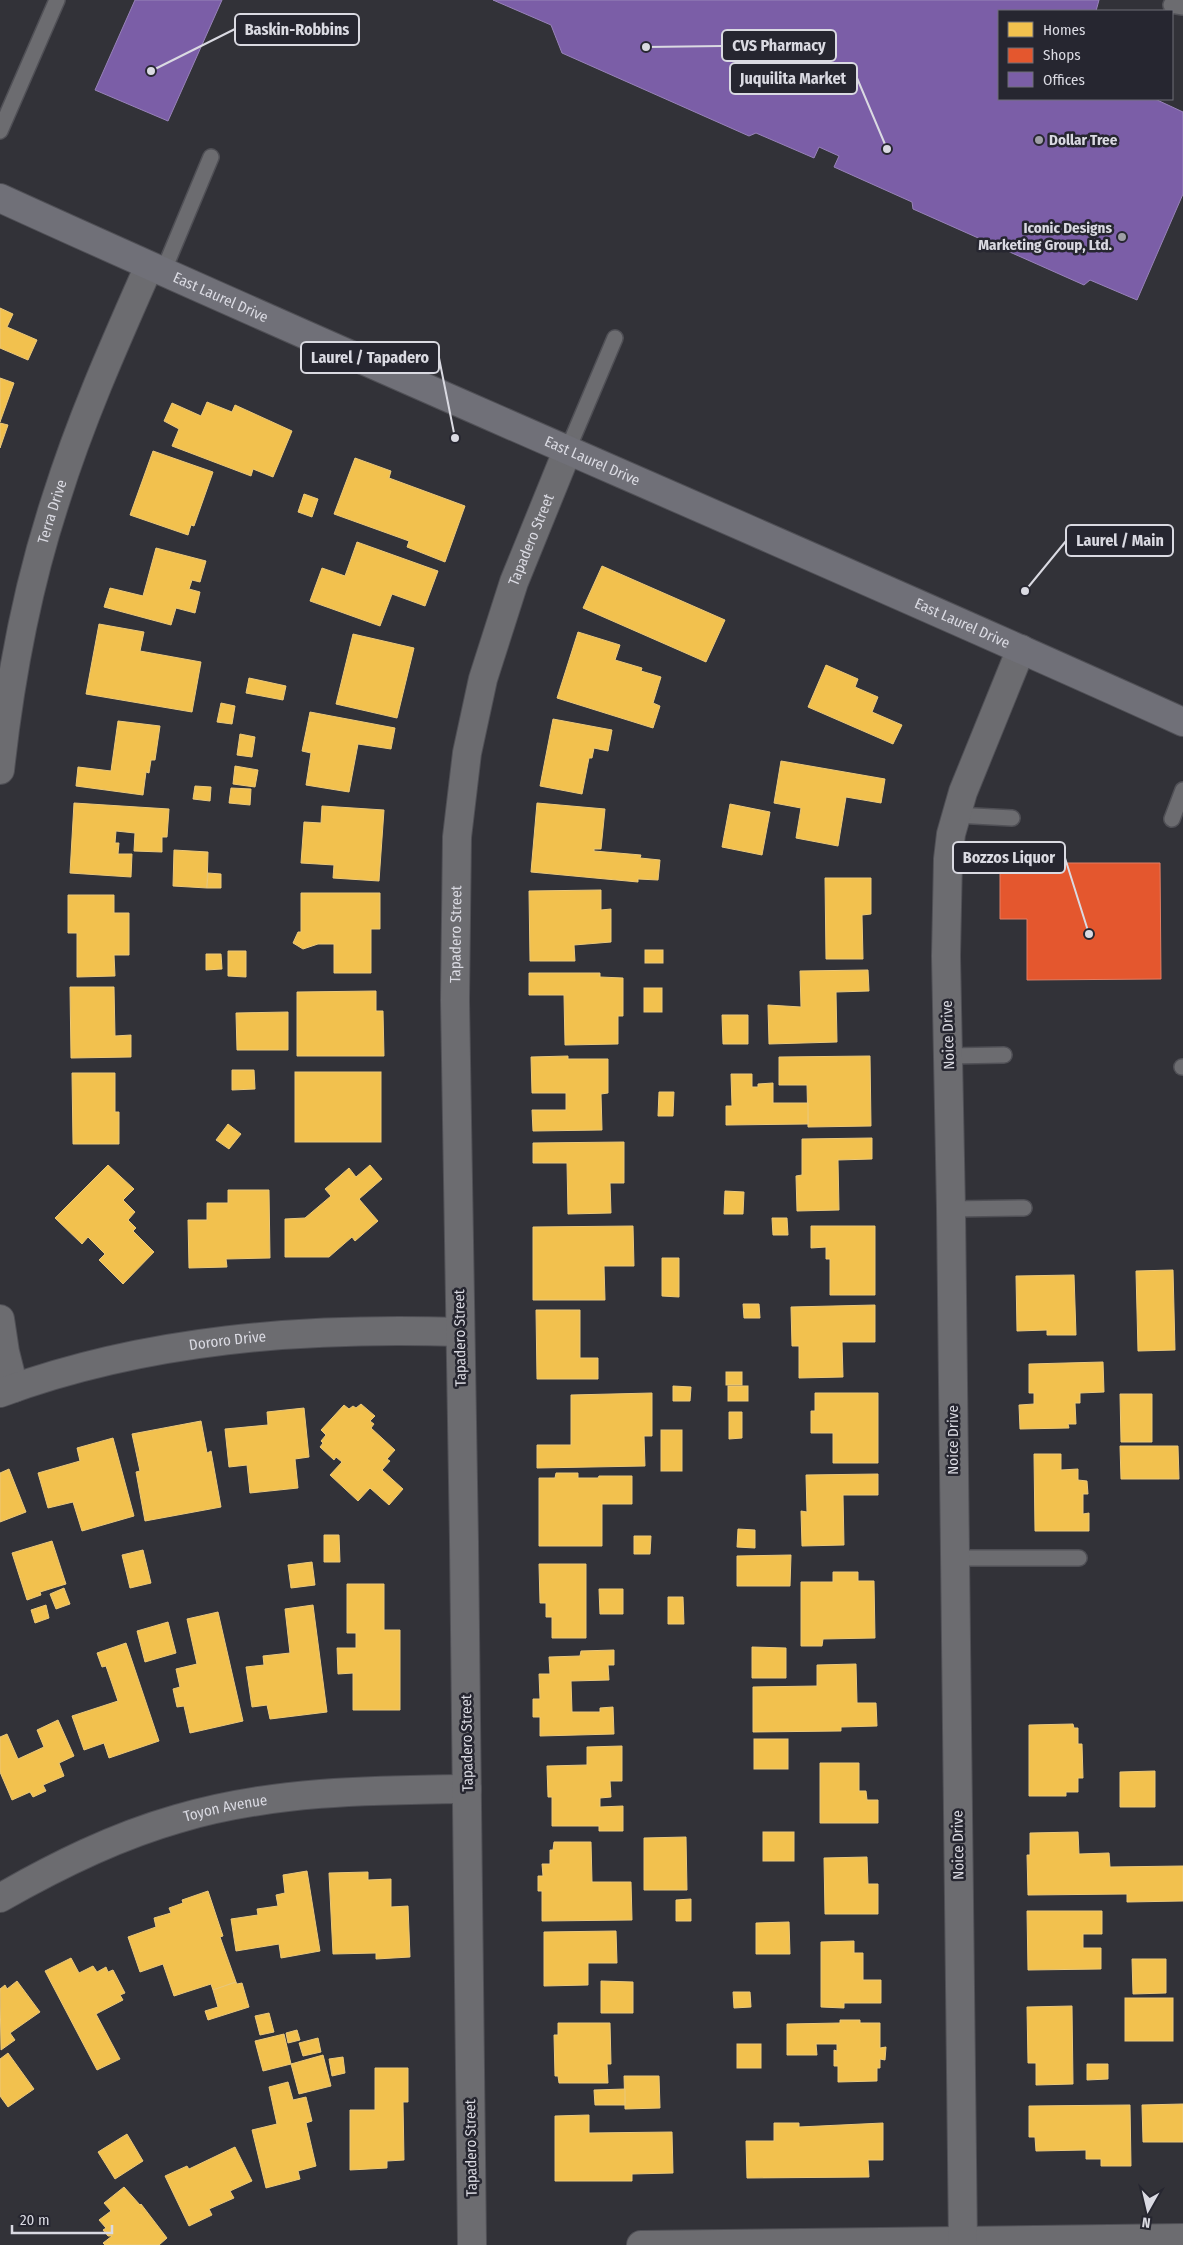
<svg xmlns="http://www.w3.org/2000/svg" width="1183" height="2245" font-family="'Fira Sans Condensed',sans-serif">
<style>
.homes{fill:#f2c14e;stroke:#ebc87a}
.shops{fill:#e4572e;stroke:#e17e64}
.offices{fill:#7b5ea7;stroke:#9883b9}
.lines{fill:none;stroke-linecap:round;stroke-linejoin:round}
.lane-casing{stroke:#505056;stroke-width:18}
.street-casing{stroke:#505056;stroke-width:30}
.secondary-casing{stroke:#505056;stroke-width:30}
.lane{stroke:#6c6c70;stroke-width:15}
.street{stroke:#6c6c70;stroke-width:28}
.secondary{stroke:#707078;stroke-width:28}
.poi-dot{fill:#9f9fa6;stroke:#262630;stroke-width:2}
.labels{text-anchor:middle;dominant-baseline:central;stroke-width:5;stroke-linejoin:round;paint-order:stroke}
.poi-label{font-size:15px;font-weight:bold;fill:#dadae2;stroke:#262630;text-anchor:start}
.street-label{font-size:15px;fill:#dadae2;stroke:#262630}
.leader{fill:none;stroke:#dadae2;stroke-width:2}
.callout-dot{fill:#dadae2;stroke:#262630;stroke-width:2}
.callout{fill:#262630;stroke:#dadae2;stroke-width:2}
.callout-label{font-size:16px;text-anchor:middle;font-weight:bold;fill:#dadae2}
</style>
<rect width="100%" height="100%" fill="#323238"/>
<g class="homes">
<polygon points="0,308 13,314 7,327 37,340 28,360 0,348"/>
<polygon points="0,378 14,383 0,422"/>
<polygon points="207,402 232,412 235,405 292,431 273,477 253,469 251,476 172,446 179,429 164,421 172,403 201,416"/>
<polygon points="0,423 8,425 0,448"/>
<polygon points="153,451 213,472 194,526 191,525 188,535 130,515"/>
<polygon points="355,458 391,471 389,478 465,506 445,562 407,547 409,541 334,514"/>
<polygon points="304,494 318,499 312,517 298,512"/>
<polygon points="357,542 438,571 425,606 392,594 380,626 310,601 322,568 345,576"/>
<polygon points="156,548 206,561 200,582 192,580 189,589 200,592 195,613 176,608 171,625 104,607 110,588 143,596"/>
<polygon points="602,566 725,620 706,662 583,608"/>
<polygon points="99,624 144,632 140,651 201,662 192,712 86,694"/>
<polygon points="578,632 620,645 615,660 642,668 641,671 661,677 653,703 660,706 653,728 557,698"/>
<polygon points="353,634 414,648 397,718 336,704"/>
<polygon points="826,665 858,679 855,687 878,697 872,712 902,725 893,744 808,707"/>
<polygon points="249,678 286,686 283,700 246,693"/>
<polygon points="221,703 235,706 232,724 217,722"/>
<polygon points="310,712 395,728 391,749 358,744 349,792 306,785 311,753 302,751"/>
<polygon points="553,719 612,730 608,751 594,748 592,758 589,758 582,794 540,786"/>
<polygon points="118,721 160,726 155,760 151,760 149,773 146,772 143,795 76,786 78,767 111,771"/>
<polygon points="240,734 255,737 252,757 237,755"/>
<polygon points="781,761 885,779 881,803 846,797 838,846 796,838 801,808 774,803"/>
<polygon points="235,766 258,770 255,787 233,784"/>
<polygon points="195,786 211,787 210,801 193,799"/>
<polygon points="231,788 251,789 250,805 229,803"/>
<polygon points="74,803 169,809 167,837 162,837 162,852 134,851 135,833 116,831 115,843 119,843 118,854 132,854 131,877 70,873"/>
<polygon points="537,803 605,809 601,849 594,849 594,851 641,855 640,858 660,860 658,880 638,879 638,882 531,872"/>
<polygon points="730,804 770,812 762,855 722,847"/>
<polygon points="322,806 384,810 379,881 333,878 334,865 301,863 304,822 321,823"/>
<polygon points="174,850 208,852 207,888 173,886"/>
<polygon points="208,873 221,874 221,888 207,888"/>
<polygon points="825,878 871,878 871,914 862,915 863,959 826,959"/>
<polygon points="601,890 601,910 611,909 611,942 574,945 575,961 530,961 529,891"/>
<polygon points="301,893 380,893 380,929 371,929 371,973 334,973 334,944 318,944 303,949 293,943 298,932 301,932"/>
<polygon points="68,895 114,895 114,913 129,913 129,955 114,955 115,976 77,977 77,933 68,933"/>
<rect x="645" y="950" width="18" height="13"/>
<polygon points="228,951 246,951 246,977 228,976"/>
<polygon points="206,954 221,954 222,969 206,970"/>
<polygon points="868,970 869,991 836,992 837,1042 769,1044 768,1005 801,1007 800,971"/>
<polygon points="529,973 600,973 600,977 623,978 623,1016 618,1016 618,1044 565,1045 564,995 529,995"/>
<polygon points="70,987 114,987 115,1036 131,1035 131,1057 71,1058"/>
<rect x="644" y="988" width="18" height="24"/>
<polygon points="376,991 376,1011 383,1011 384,1056 297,1056 297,992"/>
<polygon points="288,1012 288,1050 237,1050 236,1013"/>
<polygon points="722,1015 748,1015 748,1044 723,1044"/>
<polygon points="568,1056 568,1059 608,1059 608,1093 601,1094 602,1130 533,1131 532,1110 566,1110 566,1093 532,1093 531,1057"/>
<polygon points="870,1056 871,1126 808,1127 807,1085 779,1085 779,1057"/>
<polygon points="232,1070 254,1070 255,1089 232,1090"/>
<rect x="295" y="1072" width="86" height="70"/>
<polygon points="72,1073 115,1073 115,1112 119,1112 119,1144 73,1144"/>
<polygon points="731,1074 752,1074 752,1087 758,1087 758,1084 773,1083 773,1103 808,1103 808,1124 726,1125 726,1106 732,1106"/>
<polygon points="659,1092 674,1092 673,1116 658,1116"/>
<polygon points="228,1124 241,1134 229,1149 216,1140"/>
<polygon points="872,1138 872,1159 838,1160 839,1210 797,1211 796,1176 802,1175 802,1139"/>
<polygon points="624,1142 624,1183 610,1183 611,1213 568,1214 567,1163 533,1163 533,1143"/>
<polygon points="108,1165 134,1189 123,1200 135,1212 128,1220 136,1228 133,1231 154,1252 123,1284 99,1260 105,1254 88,1237 82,1244 55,1218"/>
<polygon points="370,1165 382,1179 359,1199 378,1221 355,1241 352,1237 329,1257 285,1257 285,1219 305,1218 331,1196 325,1189 349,1168 356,1177"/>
<polygon points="228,1190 269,1190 270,1258 226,1259 227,1267 189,1268 188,1220 207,1220 207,1203 228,1203"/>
<polygon points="725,1191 744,1192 743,1214 724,1214"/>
<polygon points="772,1218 787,1218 788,1235 773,1235"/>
<polygon points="633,1226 634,1266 604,1266 605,1300 533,1300 533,1227"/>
<polygon points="811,1226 875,1226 875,1295 830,1295 830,1259 826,1259 826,1247 811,1248"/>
<polygon points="662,1258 679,1258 679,1297 662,1296"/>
<polygon points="1173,1270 1175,1350 1138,1351 1136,1271"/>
<polygon points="1074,1275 1076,1335 1047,1335 1047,1330 1017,1331 1016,1276"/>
<polygon points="743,1304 759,1304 760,1318 744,1318"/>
<polygon points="875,1305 875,1342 842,1342 843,1377 799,1378 799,1346 792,1346 791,1307"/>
<polygon points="536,1310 580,1310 580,1358 598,1358 598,1379 537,1379"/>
<polygon points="1103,1362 1104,1392 1080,1393 1080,1403 1075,1403 1076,1424 1068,1424 1069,1428 1020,1429 1019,1405 1034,1404 1034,1393 1029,1393 1029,1364"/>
<rect x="726" y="1372" width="16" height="13"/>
<polygon points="673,1386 691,1387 690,1401 673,1401"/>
<rect x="728" y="1386" width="20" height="15"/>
<polygon points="652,1393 652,1436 644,1436 645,1466 537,1468 537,1445 571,1445 571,1395"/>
<polygon points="815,1393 878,1393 878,1463 833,1463 833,1433 811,1433 811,1411 815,1411"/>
<polygon points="1120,1394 1152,1394 1152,1442 1121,1442"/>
<polygon points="361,1404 375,1416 370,1421 374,1424 371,1428 395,1450 387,1459 390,1461 382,1470 403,1489 389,1505 370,1488 358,1501 330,1475 342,1462 336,1457 334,1460 320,1447 323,1443 321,1441 326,1435 321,1430 344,1405 349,1409 353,1406 356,1408"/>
<polygon points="304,1408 309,1457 295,1459 298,1488 250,1493 247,1465 229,1467 225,1429 268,1425 267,1412"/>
<polygon points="729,1412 742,1412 742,1438 729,1439"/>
<polygon points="201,1421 207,1453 211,1451 221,1507 145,1521 136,1472 140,1471 132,1434"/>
<rect x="661" y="1430" width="21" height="41"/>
<polygon points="113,1438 134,1516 82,1531 73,1502 48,1508 38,1473 80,1461 77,1448"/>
<polygon points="1120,1446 1178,1446 1179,1479 1121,1479"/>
<polygon points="1034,1454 1061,1454 1061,1470 1078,1469 1078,1480 1087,1481 1088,1494 1083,1494 1083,1514 1089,1513 1089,1531 1035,1531"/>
<polygon points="9,1469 26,1512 0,1522 0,1473"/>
<polygon points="556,1473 578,1473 578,1478 598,1478 599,1476 632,1476 632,1504 602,1504 602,1546 539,1546 539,1478 555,1478"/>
<polygon points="878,1474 878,1495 843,1495 844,1545 802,1546 801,1511 807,1512 806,1475"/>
<polygon points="738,1529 755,1530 755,1548 737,1547"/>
<polygon points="324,1535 339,1535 340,1562 324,1562"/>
<polygon points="634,1536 651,1536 650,1554 634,1554"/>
<polygon points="52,1541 66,1584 40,1592 41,1595 27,1600 12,1553"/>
<polygon points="143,1550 151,1583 130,1588 122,1555"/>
<polygon points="791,1555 790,1586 737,1586 737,1556"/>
<polygon points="312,1562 315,1585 291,1588 288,1565"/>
<polygon points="539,1564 586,1564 586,1638 552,1638 552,1617 546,1617 546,1603 540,1603"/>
<polygon points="833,1572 858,1572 858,1581 874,1581 875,1638 823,1639 822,1646 801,1646 801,1582 833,1582"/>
<polygon points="347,1584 384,1584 384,1630 400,1630 400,1710 353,1710 353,1673 338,1674 337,1648 356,1648 356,1633 347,1633"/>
<polygon points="64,1588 70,1604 56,1609 50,1594"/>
<polygon points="599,1589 623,1589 623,1614 600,1614"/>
<polygon points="668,1597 683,1597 684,1624 668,1624"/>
<polygon points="46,1605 49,1618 35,1623 31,1610"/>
<polygon points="313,1605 327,1712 270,1719 267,1705 252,1707 246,1667 264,1665 263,1656 290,1653 285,1609"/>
<polygon points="218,1612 243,1721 190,1733 184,1706 177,1707 173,1689 180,1687 176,1669 197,1664 187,1619"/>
<polygon points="168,1622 176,1653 145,1662 137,1631"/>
<polygon points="126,1643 159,1741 109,1758 104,1743 84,1750 72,1716 118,1701 106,1666 102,1667 97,1653"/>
<polygon points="752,1647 786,1648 786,1678 752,1678"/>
<polygon points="614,1650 614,1665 608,1665 609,1680 571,1681 572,1712 600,1712 600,1708 613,1707 614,1734 540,1736 540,1717 533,1717 533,1699 540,1699 539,1674 550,1674 549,1657 580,1656 581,1651"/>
<polygon points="856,1664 857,1703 876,1703 877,1726 841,1727 841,1731 753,1732 753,1687 817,1686 817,1665"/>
<polygon points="58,1720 74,1756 59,1763 64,1776 43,1785 46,1791 33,1797 30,1792 12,1800 0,1772 0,1737 7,1734 18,1759 44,1747 37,1730"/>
<polygon points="1073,1724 1074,1728 1078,1728 1078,1744 1082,1744 1083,1778 1078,1778 1078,1792 1066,1792 1066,1796 1029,1796 1029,1725"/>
<rect x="754" y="1739" width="34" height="30"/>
<polygon points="622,1746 622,1781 610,1781 611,1797 600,1798 600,1807 623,1806 623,1831 599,1831 599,1826 552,1826 552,1797 548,1797 547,1766 587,1765 587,1747"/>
<polygon points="820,1763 859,1763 859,1791 866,1791 867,1800 878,1800 878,1823 820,1823"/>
<polygon points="1155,1771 1155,1807 1120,1807 1120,1772"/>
<rect x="763" y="1832" width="31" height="29"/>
<polygon points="1078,1832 1079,1854 1109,1853 1110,1867 1183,1866 1183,1901 1127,1902 1127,1894 1028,1895 1027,1855 1030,1855 1030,1833"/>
<polygon points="686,1837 687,1890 644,1890 644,1838"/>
<polygon points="554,1842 591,1842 592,1882 631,1882 632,1920 542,1921 542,1891 538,1891 538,1876 543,1876 542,1864 550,1864 550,1850 553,1850"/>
<polygon points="867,1857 868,1884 878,1884 878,1914 825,1914 824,1858"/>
<polygon points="307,1871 320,1951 281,1958 279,1944 236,1951 231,1919 258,1915 257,1909 278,1906 276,1895 285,1893 283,1875"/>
<polygon points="368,1872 368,1880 391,1879 391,1907 408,1906 410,1957 376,1959 376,1953 333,1954 329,1873"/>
<polygon points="208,1891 223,1936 220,1937 236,1982 213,1990 211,1984 174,1996 163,1964 140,1972 128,1937 156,1927 154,1918 171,1913 169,1908 183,1903 182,1900"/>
<polygon points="691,1899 691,1921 676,1921 676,1900"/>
<polygon points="1027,1911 1102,1911 1102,1934 1083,1934 1083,1948 1101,1948 1101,1969 1028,1970"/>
<polygon points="789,1922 790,1954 756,1954 756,1923"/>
<polygon points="616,1931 617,1963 588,1963 588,1985 544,1986 544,1932"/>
<polygon points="854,1941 854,1953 863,1953 863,1980 881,1980 881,2003 844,2003 844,2008 821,2007 821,1942"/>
<polygon points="71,1958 79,1973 93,1966 97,1972 106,1967 108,1972 113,1970 125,1993 120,1995 123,2000 96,2014 120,2059 97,2070 45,1971"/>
<polygon points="1132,1959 1166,1959 1166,1993 1133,1994"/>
<polygon points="17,1981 40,2012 10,2033 15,2040 1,2050 0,1989 5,1985 7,1989"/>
<polygon points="601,1981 633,1982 633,2013 601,2013"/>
<polygon points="236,1982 237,1984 242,1983 249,2007 208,2020 205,2011 218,2007 213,1990"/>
<polygon points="733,1992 750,1992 751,2007 734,2008"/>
<rect x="1125" y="1998" width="48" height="43"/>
<polygon points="1072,2006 1073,2084 1036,2085 1036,2063 1028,2063 1027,2007"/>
<polygon points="269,2013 274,2032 260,2035 255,2016"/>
<polygon points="840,2020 860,2020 860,2023 880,2023 880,2048 886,2047 885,2060 880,2059 880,2068 877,2068 877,2081 838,2082 838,2066 834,2066 834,2050 837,2051 837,2044 816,2044 817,2055 787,2055 787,2024 840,2023"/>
<polygon points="558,2023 610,2023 611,2064 607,2064 608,2083 559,2083 558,2076 555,2076 554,2035 558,2035"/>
<polygon points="297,2030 300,2040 288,2043 286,2033"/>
<polygon points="284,2034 291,2064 263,2071 255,2041"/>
<polygon points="318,2038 321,2052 303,2056 299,2043"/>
<rect x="737" y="2044" width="24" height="24"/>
<polygon points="8,2053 34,2089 8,2107 0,2096 0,2059"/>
<polygon points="323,2055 331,2086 299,2094 291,2064"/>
<polygon points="343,2057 345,2073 332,2076 329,2059"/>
<polygon points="1087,2064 1108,2064 1108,2079 1087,2080"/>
<polygon points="375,2068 408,2068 408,2102 403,2102 404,2160 387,2161 387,2168 350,2170 350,2110 375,2110"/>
<polygon points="624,2076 659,2076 660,2108 625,2109"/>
<polygon points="288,2082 293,2100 306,2097 312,2121 306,2123 316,2166 298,2171 300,2179 266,2188 252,2130 277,2124 269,2087"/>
<polygon points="625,2089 625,2105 595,2105 594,2090"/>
<polygon points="1183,2104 1183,2142 1143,2142 1142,2105"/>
<polygon points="1130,2105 1131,2166 1101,2166 1101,2159 1086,2159 1086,2150 1036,2151 1035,2137 1029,2137 1029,2106"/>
<polygon points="589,2115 589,2133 672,2132 673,2173 632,2174 632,2181 555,2181 555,2116"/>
<polygon points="774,2123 799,2123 799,2127 883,2123 883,2160 868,2160 869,2177 747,2178 746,2141 774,2141"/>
<polygon points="127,2134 143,2161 115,2179 98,2152"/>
<polygon points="235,2147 252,2181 230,2191 234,2198 209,2209 212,2215 189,2226 165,2176 187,2166 189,2169"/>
<polygon points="124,2187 140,2205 141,2204 167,2238 159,2245 105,2245 103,2243 112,2236 108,2236 103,2230 106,2228 99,2220 111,2211 104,2203"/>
</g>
<polygon class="shops" points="1000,863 1160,863 1161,979 1027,980 1027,919 1000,919"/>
<g class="offices">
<polygon points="135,0 222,0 168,121 95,90"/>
<polygon points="493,0 1099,0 1096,11 999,11 999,99 1155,99 1183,112 1183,194 1137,300 1090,280 1084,285 913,209 912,202 834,167 839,156 819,147 814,158 756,133 749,136 562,53 551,25"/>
</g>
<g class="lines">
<g class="lane-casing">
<g id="lane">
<polyline points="1171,5 1183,7"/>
<polyline points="0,131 57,0"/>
<polyline points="163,272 211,157"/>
<polyline points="568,449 615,338"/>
<polyline points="955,815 1012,818"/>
<polyline points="1172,819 1183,790"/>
<polyline points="949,1056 1004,1055"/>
<polyline points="1182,1067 1183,1067"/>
<polyline points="951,1209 1024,1208"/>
<polyline points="954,1558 1079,1558"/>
</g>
</g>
<g class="street-casing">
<g id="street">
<path id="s1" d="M0 770C10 678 27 587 56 499 81 419 115 343 149 266"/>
<polyline points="0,1319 5,1352 14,1388"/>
<path id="s2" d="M0 1393C146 1339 305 1327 460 1332"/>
<path id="s3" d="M0 1898C56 1866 114 1837 177 1819 270 1791 371 1790 467 1789"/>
<path id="s4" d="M472 2245 464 1542 455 1000 457 837 467 753 483 679 514 582 568 449"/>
<polyline points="641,2245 1183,2238"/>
<polyline points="963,2245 951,1209 946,956 948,859 951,834 963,792 1021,649"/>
</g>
</g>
<g class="secondary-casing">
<g id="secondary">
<path id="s5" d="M0 198C392 377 790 544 1183 722"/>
</g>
</g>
<use href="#lane" class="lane"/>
<use href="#street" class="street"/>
<use href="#secondary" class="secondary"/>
</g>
<g class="poi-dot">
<circle cx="1039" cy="140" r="5"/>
<circle cx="1122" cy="237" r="5"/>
</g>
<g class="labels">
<g class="poi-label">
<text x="1049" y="140">Dollar Tree</text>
<text x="1112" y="228" text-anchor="end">Iconic Designs<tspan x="1112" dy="17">Marketing Group, Ltd.</tspan></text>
</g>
<g class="street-label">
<text stroke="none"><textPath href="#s5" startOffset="242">East Laurel Drive</textPath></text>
<text stroke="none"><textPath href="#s5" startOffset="648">East Laurel Drive</textPath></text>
<text stroke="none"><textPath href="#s1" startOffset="264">Terra Drive</textPath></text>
<text stroke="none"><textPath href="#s4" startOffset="1716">Tapadero Street</textPath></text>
<text stroke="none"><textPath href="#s5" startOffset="1052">East Laurel Drive</textPath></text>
<text stroke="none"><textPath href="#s4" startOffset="1311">Tapadero Street</textPath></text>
<text transform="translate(948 1035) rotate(-92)">Noice Drive</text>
<text transform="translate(460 1338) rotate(-91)">Tapadero Street</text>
<text stroke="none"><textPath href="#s2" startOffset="234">Dororo Drive</textPath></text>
<text transform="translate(953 1440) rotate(-90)">Noice Drive</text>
<text transform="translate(467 1743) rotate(-91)">Tapadero Street</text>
<text stroke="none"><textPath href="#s3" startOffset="244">Toyon Avenue</textPath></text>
<text transform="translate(958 1845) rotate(-91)">Noice Drive</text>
<text transform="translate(471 2148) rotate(-91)">Tapadero Street</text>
</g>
</g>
<path class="leader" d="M151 71L235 29M646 47L722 46M887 149L857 78M455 438L439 358M1025 591L1066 541M1089 934L1065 858"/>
<g class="callout-dot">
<circle cx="151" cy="71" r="5"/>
<circle cx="646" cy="47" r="5"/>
<circle cx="887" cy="149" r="5"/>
<circle cx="455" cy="438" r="5"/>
<circle cx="1025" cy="591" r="5"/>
<circle cx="1089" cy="934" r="5"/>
</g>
<g class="callout">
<rect x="235" y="14" width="124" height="31" rx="5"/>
<rect x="722" y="30" width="114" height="31" rx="5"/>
<rect x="730" y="63" width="127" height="31" rx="5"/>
<rect x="301" y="342" width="138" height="31" rx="5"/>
<rect x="1066" y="525" width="107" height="31" rx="5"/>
<rect x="953" y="842" width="112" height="31" rx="5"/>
</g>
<g class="callout-label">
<text x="297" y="35">Baskin-Robbins</text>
<text x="779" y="51">CVS Pharmacy</text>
<text x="793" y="84">Juquilita Market</text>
<text x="370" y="363">Laurel / Tapadero</text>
<text x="1120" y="546">Laurel / Main</text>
<text x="1009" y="863">Bozzos Liquor</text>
</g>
<rect x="998" y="10" width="175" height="90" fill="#262630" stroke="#6e6e77"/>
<rect x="1008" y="22" width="25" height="15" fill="#f2c14e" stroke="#6e6e77"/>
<text x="1043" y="35" font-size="15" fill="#dadae2">Homes</text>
<rect x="1008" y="48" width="25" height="15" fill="#e4572e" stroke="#6e6e77"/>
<text x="1043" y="60" font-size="15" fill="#dadae2">Shops</text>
<rect x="1008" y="72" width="25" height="15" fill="#7b5ea7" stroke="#6e6e77"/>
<text x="1043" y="85" font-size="15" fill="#dadae2">Offices</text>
<g transform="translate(1148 2210) rotate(188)" stroke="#262630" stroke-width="4" paint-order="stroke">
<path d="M0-4L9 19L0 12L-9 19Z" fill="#dadae2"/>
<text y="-8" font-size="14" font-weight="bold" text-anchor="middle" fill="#dadae2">N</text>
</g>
<path d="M12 2225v8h100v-8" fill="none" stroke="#dadae2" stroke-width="2.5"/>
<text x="20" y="2225" font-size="15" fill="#dadae2" stroke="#262630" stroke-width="4" paint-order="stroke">20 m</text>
</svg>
